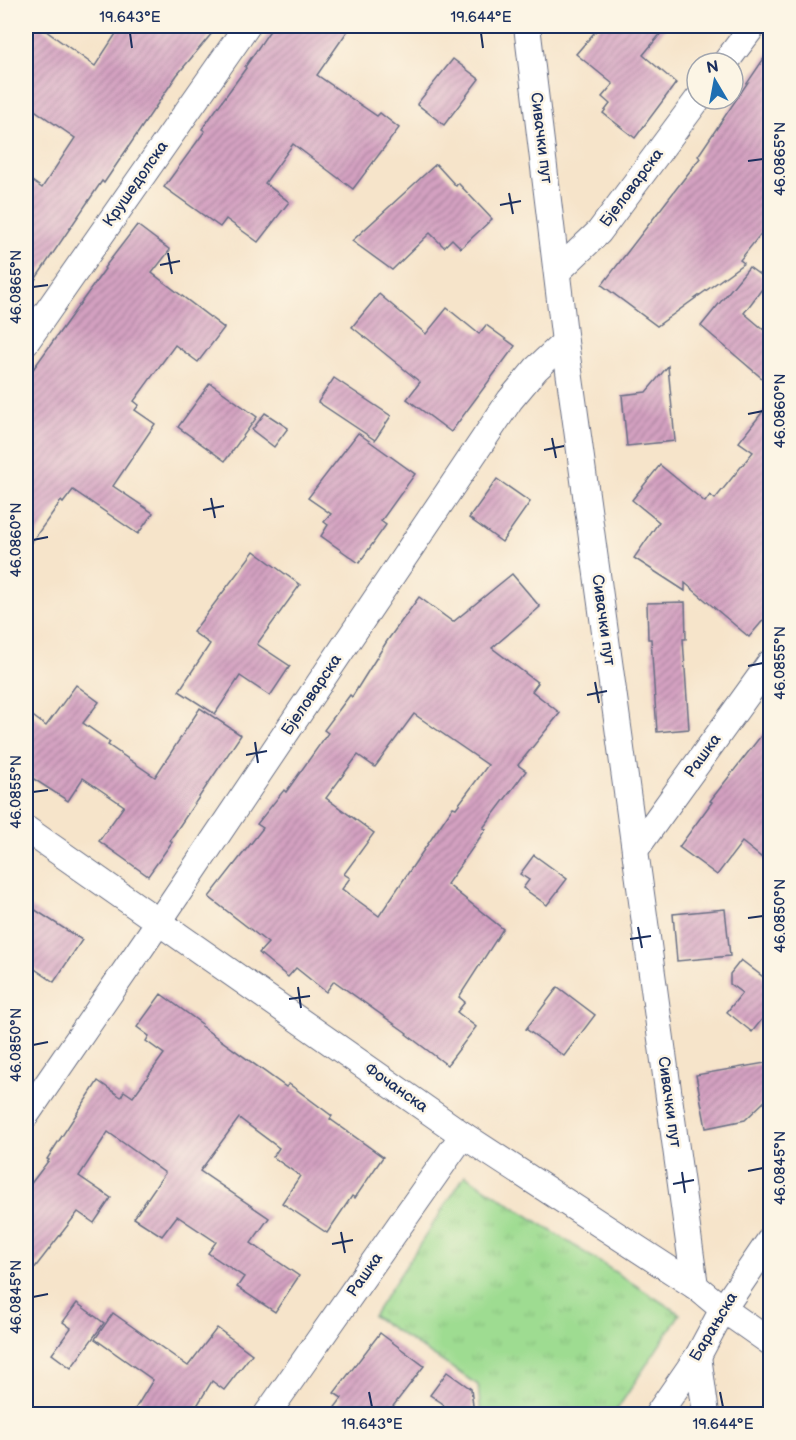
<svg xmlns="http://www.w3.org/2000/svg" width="796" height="1440" font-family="'Balsamiq Sans',sans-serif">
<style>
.park{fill:url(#park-tufts);stroke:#5c8678;stroke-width:1.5}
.building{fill:url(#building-hatch);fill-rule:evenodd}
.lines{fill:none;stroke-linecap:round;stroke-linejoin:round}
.street-casing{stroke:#686e84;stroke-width:28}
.street{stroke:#fff;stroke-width:26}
.ticks{fill:none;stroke:#1b2f5e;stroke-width:2}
.labels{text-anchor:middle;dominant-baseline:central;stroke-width:5;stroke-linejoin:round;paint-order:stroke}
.street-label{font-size:16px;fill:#1b2f5e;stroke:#fcf5e5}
.neatline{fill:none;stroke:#1b2f5e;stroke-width:2}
.ticks-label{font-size:15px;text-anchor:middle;fill:#1b2f5e}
</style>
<defs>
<pattern id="park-tufts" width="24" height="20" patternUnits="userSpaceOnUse" patternTransform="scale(1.5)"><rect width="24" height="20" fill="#9edc91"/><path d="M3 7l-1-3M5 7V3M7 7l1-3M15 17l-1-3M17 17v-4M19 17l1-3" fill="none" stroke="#88bd7f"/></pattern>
<pattern id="building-hatch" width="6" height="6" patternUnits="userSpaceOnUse" patternTransform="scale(1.5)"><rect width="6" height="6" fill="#d4a1c1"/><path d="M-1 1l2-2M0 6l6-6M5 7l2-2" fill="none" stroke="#ab84a0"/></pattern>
</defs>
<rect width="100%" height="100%" fill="#fcf5e5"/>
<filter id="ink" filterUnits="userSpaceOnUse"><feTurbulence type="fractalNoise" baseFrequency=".0167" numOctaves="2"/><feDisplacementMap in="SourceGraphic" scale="12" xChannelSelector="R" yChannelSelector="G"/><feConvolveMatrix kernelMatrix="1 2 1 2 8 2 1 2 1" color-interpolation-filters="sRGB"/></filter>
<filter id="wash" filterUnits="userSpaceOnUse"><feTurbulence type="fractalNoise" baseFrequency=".008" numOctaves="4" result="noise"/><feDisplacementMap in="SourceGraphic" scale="24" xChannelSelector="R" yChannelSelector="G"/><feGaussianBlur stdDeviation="1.35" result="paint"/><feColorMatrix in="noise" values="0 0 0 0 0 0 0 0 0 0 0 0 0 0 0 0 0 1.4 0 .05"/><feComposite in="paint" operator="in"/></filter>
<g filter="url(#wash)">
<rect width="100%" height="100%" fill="#f6e4ca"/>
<polygon class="park" points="465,1175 680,1314 614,1414 481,1414 478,1385 373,1316"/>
<g id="blocks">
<g class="building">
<polygon points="26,26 39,26 95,66 121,26 218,26 177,75 104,183 102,181 26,293 26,177 42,188 75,138 26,104"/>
<polygon points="273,26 351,26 317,75 377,116 380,113 399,128 353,189 293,144 265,183 289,202 258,242 226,219 220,227 164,187 205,131 202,129 246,68 245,67"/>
<polygon points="600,26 667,26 643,55 676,83 635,138 603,113 610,104 602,97 613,84 576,54"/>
<polygon points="771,48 771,221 740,260 744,263 657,326 602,285 700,158 698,156"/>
<polygon points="453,59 479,79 444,125 417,104"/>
<polygon points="436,164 456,186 458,183 492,219 461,248 452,239 444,247 430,233 392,270 352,241"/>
<polygon points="137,225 170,250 152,273 224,328 198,362 175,345 134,401 139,405 135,410 155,424 113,486 153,513 138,534 73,490 63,503 61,501 26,550 26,379 105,269 104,268"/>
<polygon points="749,267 768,281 744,313 771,336 771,386 701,326"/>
<polygon points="379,294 426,334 447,308 479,334 486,325 515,346 451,432 407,399 420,382 352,327"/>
<polygon points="668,366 675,441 627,446 622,395 646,392"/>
<polygon points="334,378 391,416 375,440 318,402"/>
<polygon points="210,383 257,417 225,461 178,427"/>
<polygon points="771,401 771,611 749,637 685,583 685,591 634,558 659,522 632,500 660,465 705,502 710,495 715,499 753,452 739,442"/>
<polygon points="265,413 288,428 274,447 252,430"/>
<polygon points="358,433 415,474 381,521 386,525 359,563 321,536 328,525 324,522 331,514 308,498"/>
<polygon points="497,479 530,502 502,542 469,518"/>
<polygon points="254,551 300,585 257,644 290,666 270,696 240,676 215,714 179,691 210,644 193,632"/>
<path d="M512 574 540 607 492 648 538 683 532 691 560 713 518 765 526 771 483 828 486 829 447 884 503 929 459 997 465 1002 457 1012 476 1027 447 1065 406 1034 407 1033 334 981 326 992 296 968 288 977 259 953 268 943 209 897 263 828 257 824 284 790 286 792 328 733 324 730 350 695 352 697 387 641 419 597 453 622ZM414 714 488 765 456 808 453 807 379 916 342 889 350 878 344 874 374 833 326 798 358 755 375 767Z"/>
<polygon points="685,602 686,639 683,639 689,729 657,732 651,639 648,639 647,603"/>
<polygon points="76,685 99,702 83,723 110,742 108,745 155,777 200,708 241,735 170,840 172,842 148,876 99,841 124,806 83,778 68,801 26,774 26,711 46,726"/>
<polygon points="771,723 771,865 742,842 717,875 679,847 712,802 710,801"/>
<polygon points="534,855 567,879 547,905 523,888 529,880 520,874"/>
<polygon points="26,904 82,940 54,982 26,963"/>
<polygon points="725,909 730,956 677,961 673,914"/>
<polygon points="741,960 771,983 771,1008 752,1032 727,1012 742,993 730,984 730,974"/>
<polygon points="558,987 595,1015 564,1056 526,1029"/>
<polygon points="161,994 202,1024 201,1026 286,1087 289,1084 332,1116 330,1119 383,1157 355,1198 352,1196 327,1233 282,1203 300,1176 273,1157 279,1148 239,1118 200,1171 269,1218 251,1243 299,1276 275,1312 237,1287 244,1277 208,1253 216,1242 177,1216 162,1236 134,1218 165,1173 108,1132 79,1176 111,1198 94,1223 78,1212 26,1279 26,1190 49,1160 47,1159 98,1081 121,1097 124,1091 133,1097 164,1054 146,1041 149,1036 137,1027"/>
<polygon points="771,1062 771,1095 745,1120 706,1128 696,1075"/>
<polygon points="77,1303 104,1323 71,1368 52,1354 71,1328 63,1322"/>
<polygon points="113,1313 188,1366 217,1328 252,1354 224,1390 212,1381 192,1414 132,1414 153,1380 95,1339"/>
<polygon points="380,1333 424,1366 387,1414 330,1414 342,1398 334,1393"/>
<polygon points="447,1372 471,1389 474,1414 448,1414 442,1403 430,1395"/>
</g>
</g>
</g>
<g filter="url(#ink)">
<use href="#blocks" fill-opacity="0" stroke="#686e84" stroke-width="1.5"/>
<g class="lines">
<g class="street-casing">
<g id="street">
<polyline points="527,26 565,342 695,1286"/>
<polyline points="725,63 753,26"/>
<polyline points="558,271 599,232 698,99"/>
<polyline points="26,342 247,26"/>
<polyline points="26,829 463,1135 695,1286 723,1309 770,1342"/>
<polyline points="635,850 770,663"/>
<polyline points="26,1115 158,923 510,400 536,369 565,342"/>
<polyline points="698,1356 706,1414"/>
<polyline points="267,1414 463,1135"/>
<polyline points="658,1414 698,1356 723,1309 770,1240"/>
</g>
</g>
<use href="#street" class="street"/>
</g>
</g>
<path class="ticks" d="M130 33 132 48M481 33 483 48M748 161 763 159M509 193 513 214M500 205 521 201M168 253 172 274M160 265 180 261M33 287 48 285M748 414 763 411M552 438 556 458M544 450 564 446M211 498 215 518M203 510 224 506M33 540 48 537M748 666 763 663M595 682 599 703M587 695 607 691M255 742 258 763M246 755 267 751M33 792 48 790M748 918 763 916M638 927 642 948M630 939 651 936M298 987 301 1008M289 999 310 996M33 1045 48 1042M748 1171 763 1168M682 1172 685 1193M673 1184 694 1180M341 1232 345 1253M332 1244 353 1240M33 1297 48 1294M369 1392 372 1407M720 1392 723 1407"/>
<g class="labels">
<g class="street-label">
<text transform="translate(541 138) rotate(83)">Сивачки пут</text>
<text transform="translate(136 184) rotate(-55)">Крушедолска</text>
<text transform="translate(632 188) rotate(-53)">Бјеловарска</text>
<text transform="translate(603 620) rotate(82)">Сивачки пут</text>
<text transform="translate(312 695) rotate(-56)">Бјеловарска</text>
<text transform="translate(703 756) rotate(-54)">Рашка</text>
<text transform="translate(396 1088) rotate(35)">Фочанска</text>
<text transform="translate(669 1102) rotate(82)">Сивачки пут</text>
<text transform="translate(365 1275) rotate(-55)">Рашка</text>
<text transform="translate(714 1327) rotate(-59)">Барањска</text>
</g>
</g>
<rect width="796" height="1440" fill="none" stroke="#fcf5e5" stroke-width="66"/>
<g transform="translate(715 81) rotate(350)"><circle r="28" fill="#fcf5e5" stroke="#a2a6af" stroke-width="1.5"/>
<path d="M0-4.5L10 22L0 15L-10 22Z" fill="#1f6fb2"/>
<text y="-9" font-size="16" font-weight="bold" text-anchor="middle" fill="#1b2f5e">N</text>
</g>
<rect x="33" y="33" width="730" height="1374" class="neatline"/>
<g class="ticks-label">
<text x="130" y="22">19.643°E</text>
<text x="481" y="22">19.644°E</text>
<text transform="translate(780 159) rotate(-90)" y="5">46.0865°N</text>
<text transform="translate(16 287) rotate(-90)" y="5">46.0865°N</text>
<text transform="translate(780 411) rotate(-90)" y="5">46.0860°N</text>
<text transform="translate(16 540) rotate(-90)" y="5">46.0860°N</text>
<text transform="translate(780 663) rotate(-90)" y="5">46.0855°N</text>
<text transform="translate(16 792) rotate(-90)" y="5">46.0855°N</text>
<text transform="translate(780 916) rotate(-90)" y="5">46.0850°N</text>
<text transform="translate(16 1045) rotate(-90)" y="5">46.0850°N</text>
<text transform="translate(780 1168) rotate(-90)" y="5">46.0845°N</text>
<text transform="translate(16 1297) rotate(-90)" y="5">46.0845°N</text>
<text x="372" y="1429">19.643°E</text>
<text x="723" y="1429">19.644°E</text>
</g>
</svg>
